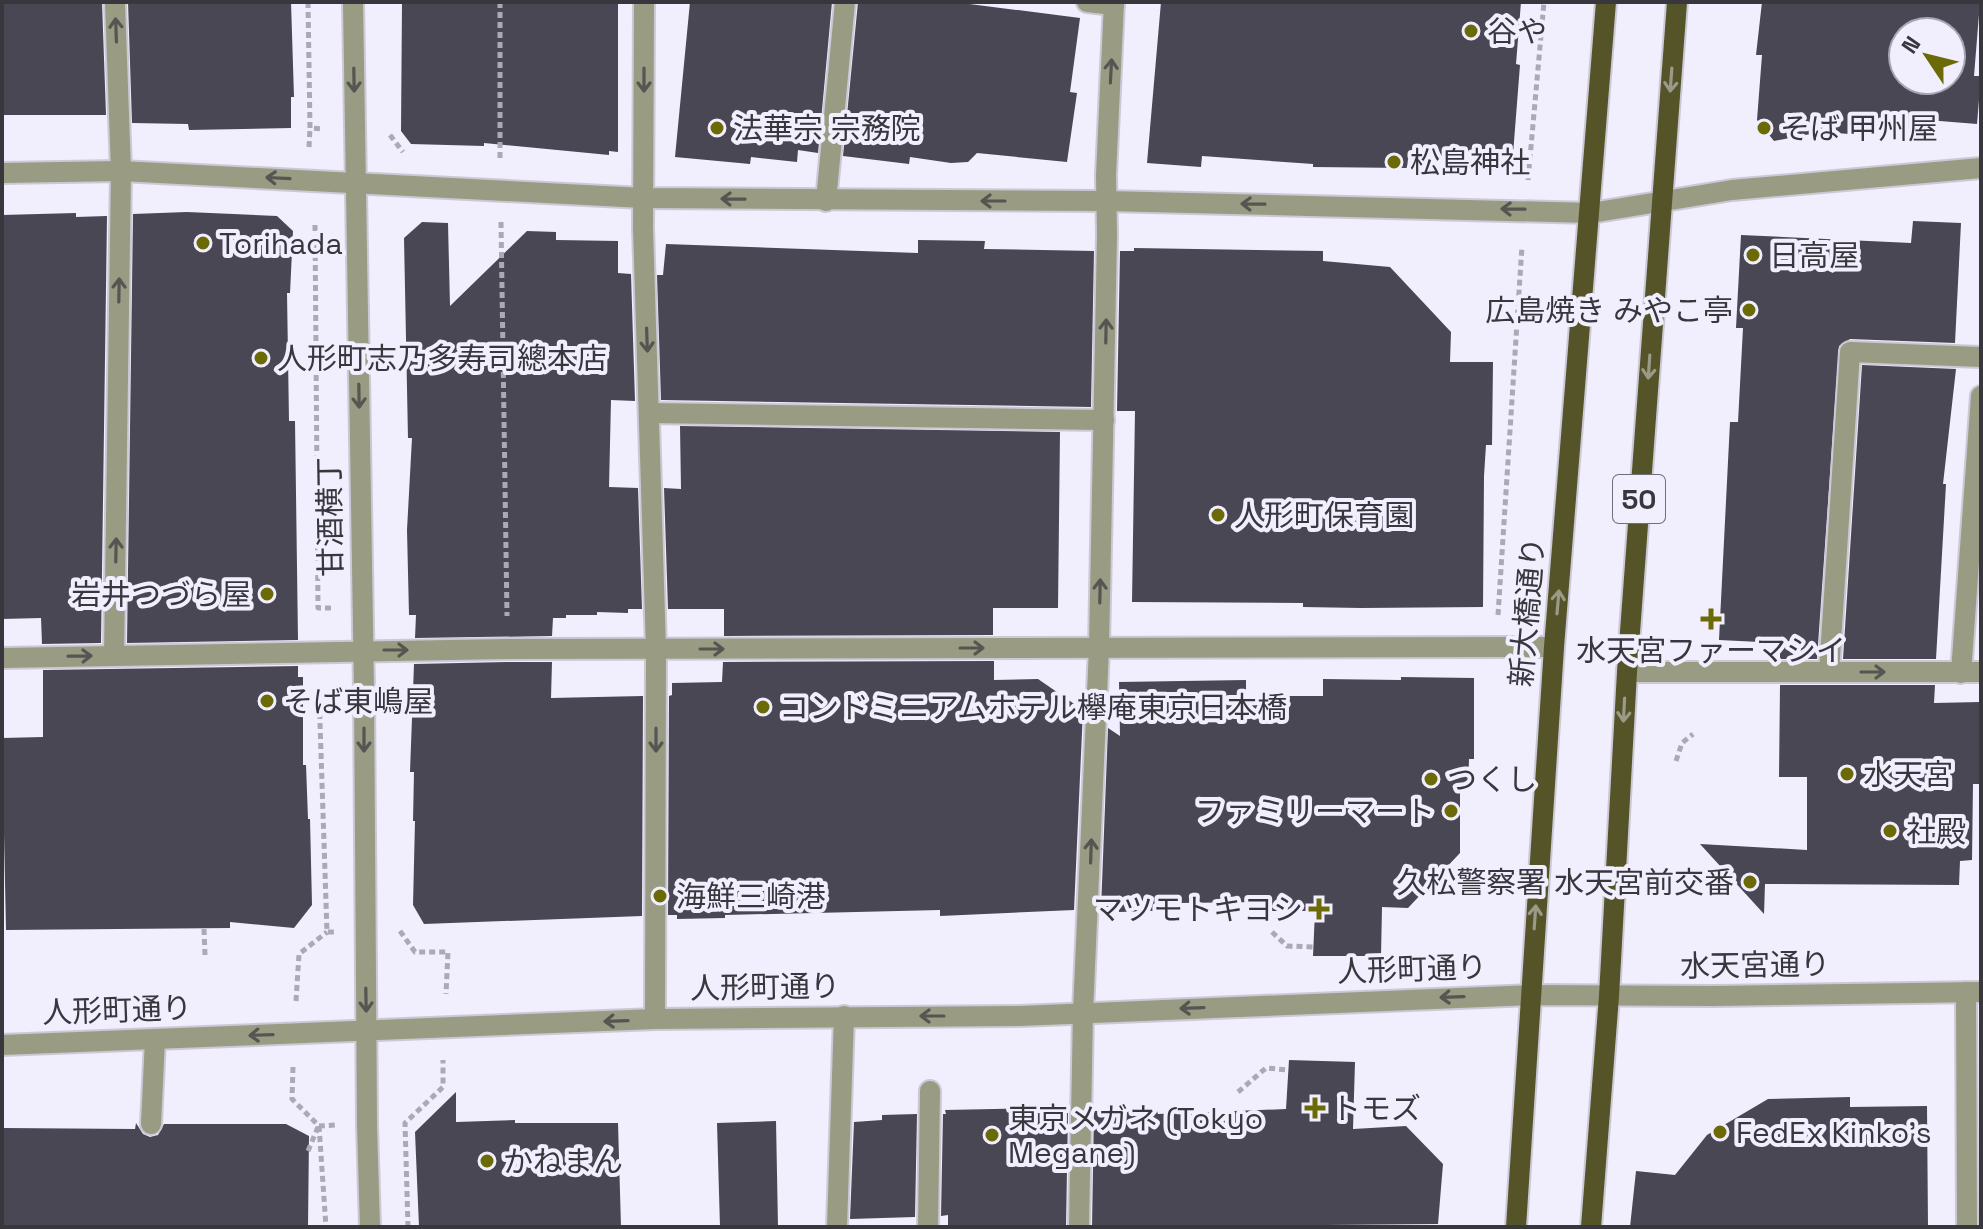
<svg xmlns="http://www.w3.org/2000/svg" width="1983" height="1229" font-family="'Space Grotesk','Noto Sans JP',sans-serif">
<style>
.building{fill:#4a4754;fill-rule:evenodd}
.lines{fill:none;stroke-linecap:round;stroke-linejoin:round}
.minor-casing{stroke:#ccc9d7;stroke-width:24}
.major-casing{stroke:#ccc9d7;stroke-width:24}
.path{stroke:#aba9b5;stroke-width:5;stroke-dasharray:6 4;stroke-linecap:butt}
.minor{stroke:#9a9b83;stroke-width:20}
.major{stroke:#545428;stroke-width:20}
.oneway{stroke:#555552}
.oneway2{stroke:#9b9988}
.poi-dot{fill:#6b6a07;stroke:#f1eefe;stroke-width:3}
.labels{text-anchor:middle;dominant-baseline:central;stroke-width:8;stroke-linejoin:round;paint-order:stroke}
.shield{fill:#f1eefe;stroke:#706e77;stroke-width:2}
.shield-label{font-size:28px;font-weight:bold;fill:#38373d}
.poi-label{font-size:30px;fill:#38373d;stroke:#f1eefe;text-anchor:start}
.street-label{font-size:30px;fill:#38373d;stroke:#f1eefe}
</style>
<rect width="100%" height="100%" fill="#f1eefe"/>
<g class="building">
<polygon points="2,2 102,2 106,115 2,115"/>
<polygon points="128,2 291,2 294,97 291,97 291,128 189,130 188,124 132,123"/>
<polygon points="402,2 618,2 618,152 609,151 609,155 484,143 484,146 411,144 401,131"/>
<polygon points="690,2 832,2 818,153 798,150 797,162 751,157 750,164 675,157"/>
<polygon points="858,2 954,2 1080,18 1070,92 1077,93 1067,162 977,153 968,162 951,163 910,157 909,164 843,156"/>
<polygon points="1161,2 1521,2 1516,64 1520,65 1512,167 1408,159 1407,168 1313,167 1313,164 1202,156 1201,167 1147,163"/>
<path d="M1762 2H1980L1974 76H1981L1977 124 1915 119V131L1865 127 1864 135 1821 132 1774 141 1757 120 1762 55H1756ZM1903 32H1951V80H1903Z"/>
<polygon points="187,212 277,216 293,231 290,293 287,293 289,421 295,421 298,640 127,643 133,214"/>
<polygon points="76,213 76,217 107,216 101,643 42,644 41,618 2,619 2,215"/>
<polygon points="1913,221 1961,223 1955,343 1850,339 1839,346 1817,659 1780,659 1780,643 1719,640 1730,422 1738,422 1743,328 1736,328 1741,235 1911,243"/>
<polygon points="422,222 448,223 450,306 527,231 556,232 556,240 618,241 618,273 631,274 635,401 611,400 609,487 638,488 642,609 628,609 628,613 597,612 597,615 566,615 566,618 553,618 552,636 415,638 416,615 409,615 407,530 412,438 408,438 404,238"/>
<polygon points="918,240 985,241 984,249 1094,251 1091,407 661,400 657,275 663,275 666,244 918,253"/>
<polygon points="1134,248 1323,251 1323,261 1390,267 1451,332 1450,362 1493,362 1492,445 1486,445 1484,476 1483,607 1361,608 1303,607 1303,603 1132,602 1135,411 1117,411 1120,251 1134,251"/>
<polygon points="1862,365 1956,369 1943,484 1946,484 1936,659 1843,659"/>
<polygon points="680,426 1060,432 1058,608 993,608 993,635 724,636 724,609 668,609 664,488 681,489"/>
<polygon points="994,661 994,680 1038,679 1083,710 1074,910 940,916 940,910 725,915 725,918 677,919 677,915 668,915 669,696 672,695 672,683 722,682 723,662"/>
<polygon points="507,662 552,662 551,698 643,696 642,916 424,924 413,905 415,821 413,821 414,772 410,772 414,664"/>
<polygon points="298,666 298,677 303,677 303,765 306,765 308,819 310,819 312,905 294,928 230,922 230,928 6,930 2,738 43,737 43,670"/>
<polygon points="1401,677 1474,678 1474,759 1469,759 1468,791 1460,790 1460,853 1408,908 1382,907 1381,956 1313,956 1315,911 1263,911 1262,902 1178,903 1178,910 1119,912 1119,909 1101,910 1108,728 1120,736 1119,682 1246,680 1246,696 1323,696 1323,679 1401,680"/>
<polygon points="1780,685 1935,685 1934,703 1981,702 1981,784 1973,784 1972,860 1960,861 1959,885 1765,884 1764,914 1700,844 1807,850 1807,777 1779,777"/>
<polygon points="1289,1060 1355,1062 1353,1129 1406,1126 1443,1164 1438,1224 1092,1227 1094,1111 1157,1111 1158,1114 1286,1109"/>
<polygon points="456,1092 456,1122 515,1120 515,1123 618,1123 621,1227 419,1227 415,1132"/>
<polygon points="1850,1097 1850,1107 1927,1106 1928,1227 1630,1227 1636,1171 1675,1175 1707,1135 1768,1099"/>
<polygon points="1039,1108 1040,1113 1068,1112 1066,1227 948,1227 948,1215 941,1216 943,1114 946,1114 945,1110"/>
<polygon points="917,1114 915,1217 850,1219 854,1122 882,1120 882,1115"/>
<polygon points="776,1121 778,1227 720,1227 717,1123"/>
<polygon points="136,1123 143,1134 150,1137 158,1135 164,1124 286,1124 309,1136 308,1227 3,1227 4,1128 135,1129"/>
</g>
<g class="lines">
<g class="minor-casing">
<g id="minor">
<polyline points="353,2 364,690 367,1125 370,1227"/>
<polyline points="644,2 643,228 656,649 655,1019"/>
<polyline points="1087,2 1114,5"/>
<polyline points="2,173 121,171 643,198 1107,201 1591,213 1732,190 1981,168"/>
<polyline points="826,201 845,2"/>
<polyline points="649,413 1104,420"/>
<polyline points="114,656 121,171 115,2"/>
<polyline points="2,658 507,649 1554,647"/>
<polyline points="1627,672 1981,672"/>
<polyline points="1829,672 1850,352 1981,357"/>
<polyline points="1961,673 1981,396"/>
<polyline points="1966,992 1967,1227"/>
<polyline points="2,1045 655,1019 1020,1016 1530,995 1713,996 1981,992"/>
<polyline points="151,1124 155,1039"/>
<polyline points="837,1227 844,1016"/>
<polyline points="928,1227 930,1091"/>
<polyline points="1079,1227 1083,1012 1099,648 1107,235 1106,175 1114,2"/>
</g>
</g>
<g class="major-casing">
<g id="major">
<polyline points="1516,1227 1554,647 1606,2"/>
<polyline points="1591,1227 1609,996 1627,672 1677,2"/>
</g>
</g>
<g class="path">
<polyline points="308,2 310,128 323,129"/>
<polyline points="500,2 500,160"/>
<polyline points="390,135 403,152"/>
<polyline points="309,147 310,128"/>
<polyline points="1528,180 1544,2"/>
<polyline points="501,222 507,616"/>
<polyline points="315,225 318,608 331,608"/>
<polyline points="1498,615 1522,246"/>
<polyline points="319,693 327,932 335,932"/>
<polyline points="1676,761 1682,743 1693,734"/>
<polyline points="204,929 205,955"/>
<polyline points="400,931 415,952 448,952 446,994"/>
<polyline points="1272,932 1287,946 1314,947"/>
<polyline points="296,1001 299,954 327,932"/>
<polyline points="293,1067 292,1099 319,1126 335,1125"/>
<polyline points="1238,1092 1266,1068 1288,1070"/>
<polyline points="319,1126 326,1227"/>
<polyline points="308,1151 318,1127"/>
<polyline points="408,1227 405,1123 443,1087 443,1060"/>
</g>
<use href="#minor" class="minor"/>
<use href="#major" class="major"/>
</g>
<defs><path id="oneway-shaft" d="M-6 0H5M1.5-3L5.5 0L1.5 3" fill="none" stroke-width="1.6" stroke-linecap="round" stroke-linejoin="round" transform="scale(2)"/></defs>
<g class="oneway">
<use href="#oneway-shaft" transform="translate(116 30) rotate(-92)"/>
<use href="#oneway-shaft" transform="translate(1111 71) rotate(-87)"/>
<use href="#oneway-shaft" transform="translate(354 80) rotate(89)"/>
<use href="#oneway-shaft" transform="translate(644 80) rotate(90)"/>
<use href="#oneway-shaft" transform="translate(278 178) rotate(-177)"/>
<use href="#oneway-shaft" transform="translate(733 199) rotate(-179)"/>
<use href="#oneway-shaft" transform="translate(993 201) rotate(180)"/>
<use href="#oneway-shaft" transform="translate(1253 204) rotate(-179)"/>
<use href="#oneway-shaft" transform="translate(1513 209) rotate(-179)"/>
<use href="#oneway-shaft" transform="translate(119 290) rotate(-89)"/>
<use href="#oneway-shaft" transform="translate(1106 331) rotate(-89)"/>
<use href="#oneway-shaft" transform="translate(647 340) rotate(88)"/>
<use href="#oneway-shaft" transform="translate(359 396) rotate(89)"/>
<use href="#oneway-shaft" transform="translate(116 550) rotate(-89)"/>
<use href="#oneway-shaft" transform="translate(1100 591) rotate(-89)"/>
<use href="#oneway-shaft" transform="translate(972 648)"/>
<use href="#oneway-shaft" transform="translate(712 649)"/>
<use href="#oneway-shaft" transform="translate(396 650)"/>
<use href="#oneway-shaft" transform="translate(80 656) rotate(-1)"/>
<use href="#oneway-shaft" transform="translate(1873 672)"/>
<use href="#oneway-shaft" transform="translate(364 740) rotate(90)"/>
<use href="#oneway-shaft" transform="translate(656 740) rotate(90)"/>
<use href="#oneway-shaft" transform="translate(1091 851) rotate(-88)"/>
<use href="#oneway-shaft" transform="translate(1452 997) rotate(178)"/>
<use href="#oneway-shaft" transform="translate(366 1000) rotate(89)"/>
<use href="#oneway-shaft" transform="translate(1192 1008) rotate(178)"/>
<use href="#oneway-shaft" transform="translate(932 1016) rotate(-180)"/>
<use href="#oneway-shaft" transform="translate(616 1021) rotate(178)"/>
<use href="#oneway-shaft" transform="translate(261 1035) rotate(178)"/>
</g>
<g class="oneway2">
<use href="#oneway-shaft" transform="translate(1671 80) rotate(94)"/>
<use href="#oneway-shaft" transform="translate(1649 367) rotate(94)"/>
<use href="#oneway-shaft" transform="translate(1558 602) rotate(-85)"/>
<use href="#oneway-shaft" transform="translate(1624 710) rotate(93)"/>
<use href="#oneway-shaft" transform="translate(1535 917) rotate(-86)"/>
</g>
<g class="poi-dot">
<circle cx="1471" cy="31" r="8"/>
<circle cx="717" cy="128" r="8"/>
<circle cx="1764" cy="128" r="8"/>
<circle cx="1394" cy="162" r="8"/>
<circle cx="203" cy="243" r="8"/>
<circle cx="1753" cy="255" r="8"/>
<circle cx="1749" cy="310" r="8"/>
<circle cx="261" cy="358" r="8"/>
<circle cx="1218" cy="515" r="8"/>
<circle cx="267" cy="594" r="8"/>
<path d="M1707 607h8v8h8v8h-8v8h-8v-8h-8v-8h8z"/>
<circle cx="267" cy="701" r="8"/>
<circle cx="763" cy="707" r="8"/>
<circle cx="1847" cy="774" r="8"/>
<circle cx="1431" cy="779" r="8"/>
<circle cx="1451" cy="811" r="8"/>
<circle cx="1890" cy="831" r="8"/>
<circle cx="1750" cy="882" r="8"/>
<circle cx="660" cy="896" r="8"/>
<path d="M1315 897h8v8h8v8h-8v8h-8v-8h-8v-8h8z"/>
<path d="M1311 1096h8v8h8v8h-8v8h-8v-8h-8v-8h8z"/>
<circle cx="1720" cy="1132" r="8"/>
<circle cx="992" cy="1135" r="8"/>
<circle cx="487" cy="1161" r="8"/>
</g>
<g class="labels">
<rect class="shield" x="1613" y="475" width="52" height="48" rx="6"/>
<g class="shield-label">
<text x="1639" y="499">50</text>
</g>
<g class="poi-label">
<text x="1487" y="31">谷や</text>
<text x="733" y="128">法華宗 宗務院</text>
<text x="1780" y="128">そば 甲州屋</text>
<text x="1410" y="162">松島神社</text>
<text x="219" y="243">Torihada</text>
<text x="1769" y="255">日高屋</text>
<text x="1733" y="310" text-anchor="end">広島焼き みやこ亭</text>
<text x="277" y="358">人形町志乃多寿司總本店</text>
<text x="1234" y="515">人形町保育園</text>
<text x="251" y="594" text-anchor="end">岩井つづら屋</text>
<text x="1711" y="650" text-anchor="middle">水天宮ファーマシイ</text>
<text x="283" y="701">そば東嶋屋</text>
<text x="779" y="707">コンドミニアムホテル欅庵東京日本橋</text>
<text x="1863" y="774">水天宮</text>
<text x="1447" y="779">つくし</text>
<text x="1435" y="811" text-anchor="end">ファミリーマート</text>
<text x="1906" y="831">社殿</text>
<text x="1734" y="882" text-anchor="end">久松警察署 水天宮前交番</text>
<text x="676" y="896">海鮮三崎港</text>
<text x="1303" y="909" text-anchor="end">マツモトキヨシ</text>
<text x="1331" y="1108">トモズ</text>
<text x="1008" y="1118">東京メガネ (Tokyo<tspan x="1008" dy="34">Megane)</tspan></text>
<text x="1736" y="1132">FedEx Kinko's</text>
<text x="503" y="1161">かねまん</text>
</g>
<g class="street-label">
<text transform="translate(330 517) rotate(-91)">甘酒横丁</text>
<text transform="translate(1527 612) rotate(-85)">新大橋通り</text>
<text transform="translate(1755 965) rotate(-1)">水天宮通り</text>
<text transform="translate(1412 969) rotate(-2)">人形町通り</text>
<text transform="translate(765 987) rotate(-1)">人形町通り</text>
<text transform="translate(117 1010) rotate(-2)">人形町通り</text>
</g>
</g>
<rect width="1983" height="1229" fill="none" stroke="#38373d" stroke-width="8"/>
<g transform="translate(1927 56) rotate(305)"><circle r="38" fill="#f1eefe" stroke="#a7a5b1" stroke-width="2"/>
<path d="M0-6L14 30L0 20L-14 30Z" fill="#6b6a07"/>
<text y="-12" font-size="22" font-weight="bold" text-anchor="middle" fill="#38373d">N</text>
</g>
</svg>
